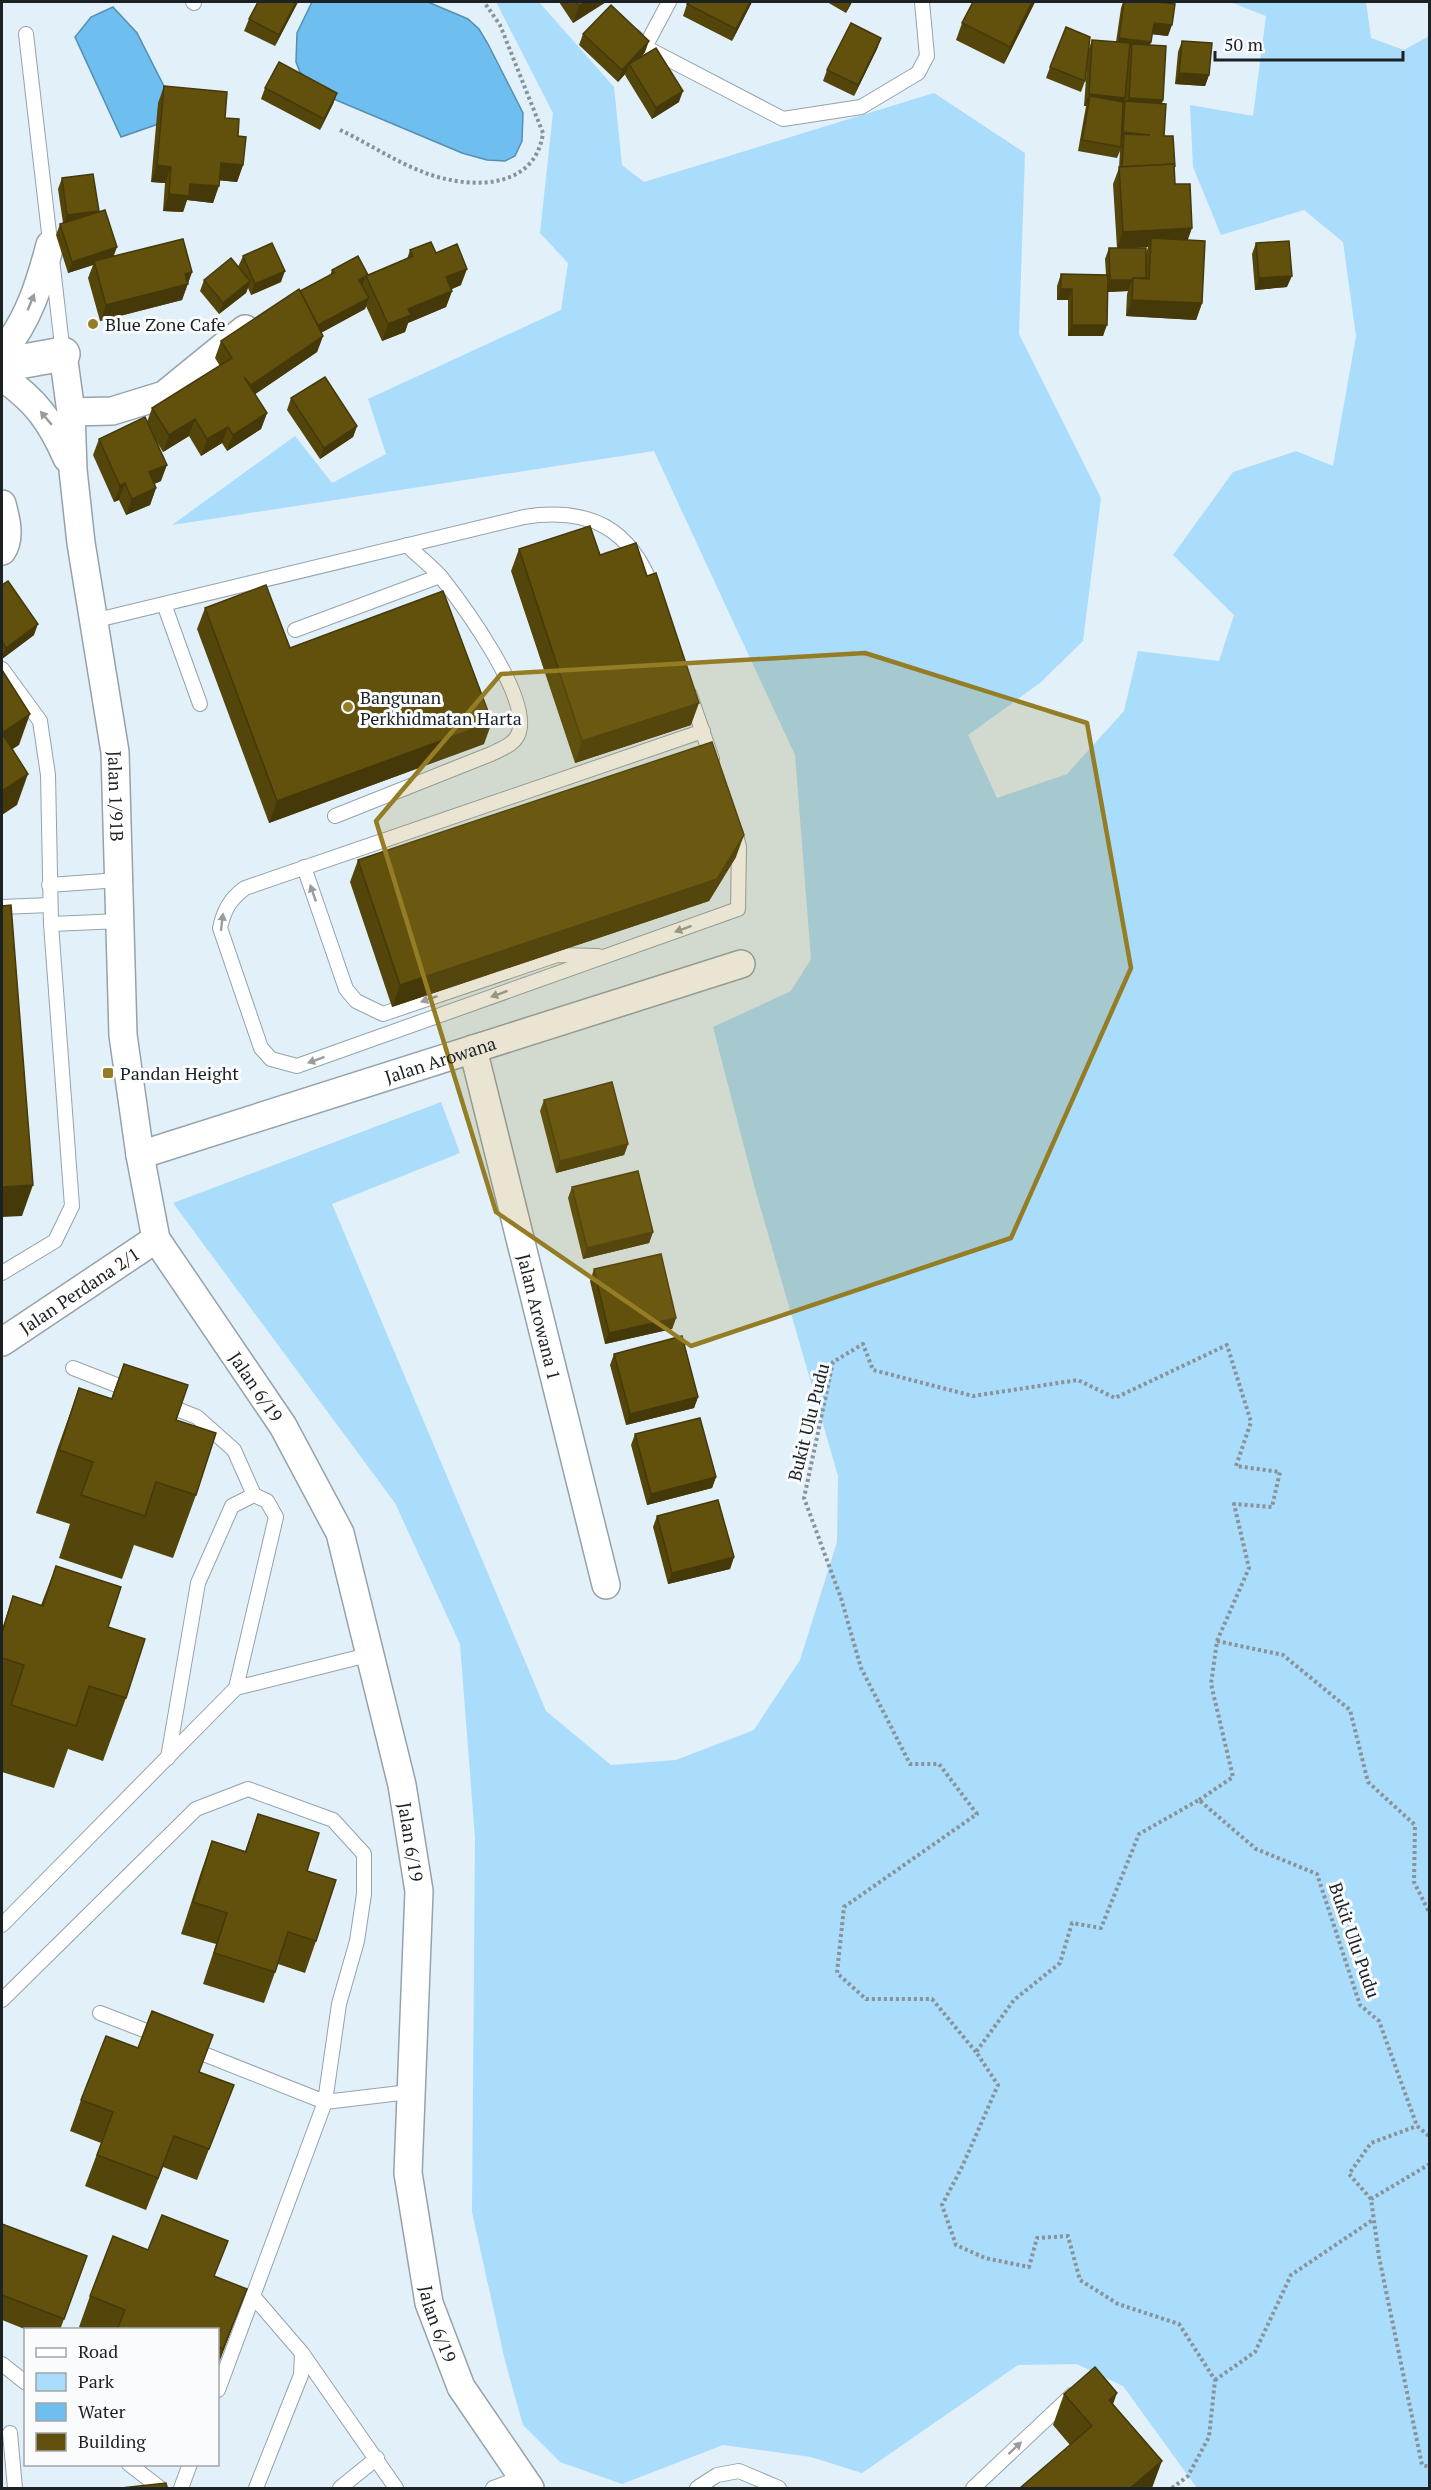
<svg xmlns="http://www.w3.org/2000/svg" width="1431" height="2490" font-family="'PT Serif',serif">
<style>
.green{fill:#aadcfc}
.water{fill:#6ebeef;stroke:#558fb2;stroke-width:1.5}
.lines{fill:none;stroke-linecap:round;stroke-linejoin:round}
.service-casing{stroke:#95a2aa;stroke-width:16}
.minor-casing{stroke:#95a2aa;stroke-width:30}
.tertiary-casing{stroke:#95a2aa;stroke-width:36}
.path{stroke:#889298;stroke-width:4;stroke-dasharray:3 3;stroke-linecap:butt}
.service{stroke:#fff;stroke-width:14}
.minor{stroke:#fff;stroke-width:27}
.tertiary{stroke:#fff;stroke-width:33}
.wall{fill:#54460b;fill-rule:evenodd}
.shaded-wall{fill:#453909}
.building{fill:#62510d;stroke:#453909;stroke-width:1.5}
.oneway{fill:#999b9c}
.marked{fill:#947d24;fill-opacity:0.2;stroke:#947d24;stroke-width:4.5;stroke-linejoin:round}
.poi-dot{fill:#947d24;stroke:#f9fbfd;stroke-width:2}
.labels{text-anchor:middle;dominant-baseline:central;stroke-width:6;stroke-linejoin:round;paint-order:stroke}
.poi-label{font-size:18px;fill:#1c2124;stroke:#f9fbfd;text-anchor:start}
.street-label{font-size:18px;fill:#1c2124;stroke:#f9fbfd}
</style>
<rect width="100%" height="100%" fill="#e2f0f9"/>
<polygon class="green" points="496,2 539,2 614,87 622,165 644,182 934,93 1025,153 1019,334 1101,498 1083,641 1040,683 968,735 997,798 1067,774 1124,711 1138,651 1219,661 1234,615 1173,555 1233,472 1296,451 1333,466 1356,336 1343,242 1304,210 1221,235 1193,167 1190,105 1253,116 1266,16 1230,2 1366,2 1371,38 1404,50 1429,36 1429,2488 1197,2488 1123,2386 1077,2364 1018,2365 862,2473 811,2457 723,2445 622,2484 560,2462 523,2425 505,2361 472,2212 475,1838 460,1644 395,1503 173,1203 441,1102 460,1153 332,1204 546,1711 611,1765 676,1760 754,1730 800,1660 837,1542 838,1476 755,1189 713,1027 791,991 811,959 795,755 654,451 172,525 295,436 332,483 386,454 368,399 561,310 568,263 540,233 553,113"/>
<g class="water">
<polygon points="312,2 428,2 468,19 479,29 488,44 523,113 522,141 515,156 505,161 487,160 462,153 336,100 313,86 300,72 296,62 297,33"/>
<polygon points="113,7 137,33 175,108 164,122 121,137 75,37 91,17"/>
</g>
<g class="lines">
<g class="service-casing">
<g id="service">
<polyline points="193,2 194,3"/>
<polyline points="26,34 63,354"/>
<polyline points="634,36 645,47 783,119 861,107 918,73 927,56 922,2"/>
<polyline points="645,47 669,2"/>
<polyline points="164,604 200,704"/>
<path d="M93 621 524 517C589 507 631 527 654 592"/>
<polyline points="295,630 440,576"/>
<polyline points="2,669 40,721 48,775 51,924 72,1206 55,1241 2,1273"/>
<polyline points="690,695 712,759"/>
<path d="M703 731 245 888C230 899 224 910 220 928L261 1048 271 1059 297 1066 738 909 739 847 735 831"/>
<path d="M335 816 491 754C501 749 516 744 519 732 530 696 463 605 441 577 431 566 418 556 407 545"/>
<polyline points="304,867 346,989 356,1001 383,1014 557,955 598,956"/>
<polyline points="49,885 119,880"/>
<polyline points="2,907 50,905"/>
<polyline points="51,924 121,921"/>
<polyline points="73,1368 132,1391"/>
<polyline points="164,1404 197,1417 234,1450 254,1495 267,1501 276,1517 236,1688"/>
<polyline points="168,1758 198,1583 232,1506 254,1495"/>
<polyline points="2,1925 236,1688 368,1655"/>
<polyline points="2,2000 196,1809 248,1789 333,1820 364,1854 364,1894 357,1941 339,2004 325,2102 191,2049"/>
<polyline points="100,2013 162,2037"/>
<polyline points="253,2296 302,2353 301,2375 256,2488"/>
<polyline points="302,2353 396,2488"/>
<polyline points="2,2364 26,2383"/>
<polyline points="218,2390 325,2102 409,2092"/>
<polyline points="10,2433 15,2488"/>
<polyline points="129,2464 160,2488"/>
<polyline points="181,2488 190,2464"/>
<polyline points="340,2488 377,2458"/>
<polyline points="493,2488 523,2477"/>
<polyline points="697,2488 717,2475 739,2471 779,2488"/>
<polyline points="973,2488 1072,2395"/>
</g>
</g>
<g class="minor-casing">
<g id="minor">
<path d="M2 352C28 322 40 283 50 245"/>
<path id="s1" d="M63 354 71 412 73 470 81 543 115 752 123 1035 140 1155 156 1239 283 1426 340 1533 402 1785 419 1891 408 2173 429 2303 461 2387 530 2488"/>
<path d="M2 377C36 401 50 420 67 458"/>
<polyline points="71,412 112,411 164,395 245,329"/>
<path d="M2 504C6 519 11 538 2 551"/>
<path id="s2" d="M473 1049 606 1585"/>
<path id="s3" d="M140 1155 741 964"/>
<path id="s4" d="M2 1342 156 1239"/>
</g>
</g>
<g class="tertiary-casing">
<polyline id="tertiary" points="2,365 63,354"/>
</g>
<g class="path">
<path d="M340 130C368 143 394 161 423 172 466 189 535 192 543 133L500 25 484 2"/>
<polyline points="1217,1641 1283,1655 1350,1710 1368,1782 1415,1825 1414,1882 1430,1914"/>
<polyline points="976,2052 932,1999 866,1999 837,1973 844,1907 977,1814 939,1764 910,1764 861,1668 841,1598 804,1498 833,1362 863,1344 873,1370 973,1396 1078,1380 1115,1398 1227,1345 1251,1422 1236,1466 1280,1472 1272,1507 1234,1504 1249,1568 1217,1641 1211,1684 1233,1777 1199,1800"/>
<polyline points="1430,2164 1371,2199 1379,2257 1422,2465 1430,2467"/>
<polyline points="1371,2199 1349,2174 1371,2143 1417,2126"/>
<polyline points="1215,2380 1255,2352 1291,2275 1374,2219"/>
<polyline points="1172,2488 1188,2476 1209,2437 1215,2380 1179,2324 1118,2304 1080,2280 1068,2236 1037,2238 1029,2267 985,2258 956,2245 942,2205 962,2167 998,2085 976,2052 1014,2000 1060,1963 1072,1923 1101,1928 1139,1834 1199,1800 1256,1849 1317,1874 1360,2005 1379,2021 1417,2126 1430,2137"/>
</g>
<use href="#service" class="service"/>
<use href="#minor" class="minor"/>
<use href="#tertiary" class="tertiary"/>
</g>
<g class="wall">
<polygon points="258,2 298,2 275,46 244,31 249,19"/>
<polygon points="559,2 606,2 573,23"/>
<polygon points="752,2 732,41 683,16 687,4"/>
<polygon points="827,2 852,2 846,13"/>
<polygon points="973,2 1035,2 1004,64 956,40 962,23"/>
<path d="M1123 2H1157L1168 36 1152 34 1150 45 1163 100 1162 103 1164 136 1202 303 1196 320 1126 316 1127 294 1128 291 1107 292 1103 336H1068V300H1057V286L1061 274 1106 275 1105 259 1109 248H1117L1113 184 1119 168 1120 151 1117 158 1078 151 1086 106H1084L1088 51 1092 40 1116 42 1121 8ZM1148 247 1146 253 1130 248Z"/>
<polygon points="583,34 645,52 641,57 679,102 652,119 625,75 626,73 618,82 579,45"/>
<polygon points="881,38 877,49 854,96 823,81 827,70"/>
<polygon points="1182,41 1209,75 1205,86 1175,84 1178,52"/>
<polygon points="1050,67 1085,81 1081,92 1046,78"/>
<polygon points="164,86 225,118 238,136 243,165 237,182 220,180 213,203 187,200 183,212 163,211 165,183 151,182 158,103"/>
<polygon points="265,88 337,93 333,104 320,130 261,99"/>
<polygon points="62,178 99,211 98,212 114,257 192,272 182,300 100,321 88,278 93,265 68,273 56,235 60,224 63,223 58,189"/>
<polygon points="1256,243 1287,287 1255,290 1252,254"/>
<polygon points="410,250 436,253 461,285 452,289 452,291 446,307 408,323 405,332 382,341 366,306 365,309 321,332 323,336 317,352 255,394 267,413 261,429 227,451 222,443 201,456 189,436 163,452 155,439 161,481 154,484 156,488 150,505 126,515 119,500 114,502 93,455 99,439 147,422 152,408 220,366 215,358 221,341 300,291 330,276 332,270 368,275 407,259"/>
<polygon points="243,256 281,282 251,295 248,288 246,293 219,314 200,291 204,280 238,267"/>
<polygon points="291,398 357,426 353,437 320,459 287,410"/>
<polygon points="519,549 600,555 691,725 575,763 511,571"/>
<polygon points="2,585 34,635 2,659"/>
<polygon points="205,608 290,648 484,744 269,823 197,629"/>
<polygon points="736,857 709,901 392,1007 350,882 358,860"/>
<polygon points="544,1100 628,1144 624,1155 556,1173 540,1111"/>
<polygon points="572,1187 653,1232 649,1243 583,1259 568,1198"/>
<polygon points="594,1269 676,1318 672,1329 605,1344 590,1281"/>
<polygon points="614,1354 698,1397 694,1408 626,1425 610,1365"/>
<polygon points="124,1364 176,1420 196,1495 173,1558 134,1545 122,1579 59,1558 70,1524 36,1513 57,1450 79,1388 111,1399"/>
<polygon points="635,1434 716,1477 712,1488 647,1505 631,1445"/>
<polygon points="657,1516 734,1557 730,1569 668,1584 653,1527"/>
<polygon points="56,1566 126,1698 103,1761 68,1749 54,1788 2,1772 2,1629 13,1596 41,1605"/>
<polygon points="258,1814 307,1871 316,1941 305,1973 278,1964 264,2003 203,1984 216,1944 181,1934 201,1872 212,1841 245,1851"/>
<polygon points="200,2072 222,2116 197,2180 163,2167 146,2210 85,2186 101,2143 70,2131 81,2100"/>
<polygon points="2,2224 87,2256 60,2330 27,2330 2,2320"/>
<polygon points="215,2277 247,2289 218,2365 218,2330 85,2330 79,2327 90,2296"/>
<polygon points="1064,2394 1113,2404 1162,2461 1070,2445 1053,2425"/>
</g>
<g class="shaded-wall">
<polygon points="296,2 298,2 275,46 279,35"/>
<polygon points="586,2 606,2 573,23 579,6"/>
<polygon points="750,2 752,2 732,41 736,29"/>
<polygon points="850,2 852,2 846,13"/>
<polygon points="1032,2 1035,2 1004,64 1010,47"/>
<polygon points="1154,23 1172,25 1168,36 1149,34"/>
<polygon points="881,38 877,49 854,96 858,85"/>
<polygon points="1119,38 1151,42 1147,53 1132,44 1129,51 1115,49"/>
<polygon points="649,41 645,52 631,68 629,64 626,73 618,82 622,70"/>
<polygon points="1179,73 1209,75 1205,86 1175,84"/>
<polygon points="683,91 679,102 652,119 656,108"/>
<polygon points="337,93 333,104 320,130 324,119"/>
<polygon points="1089,94 1125,98 1121,109 1090,96 1086,106 1084,106"/>
<polygon points="1129,98 1163,100 1159,111 1125,109"/>
<polygon points="1123,132 1150,135 1124,134 1120,143 1119,143"/>
<polygon points="221,163 243,165 237,182 215,180"/>
<polygon points="157,165 171,167 165,183 151,182"/>
<polygon points="190,184 219,186 213,203 187,200 183,212 163,211 169,194"/>
<polygon points="99,211 95,222 63,226 67,215"/>
<polygon points="1192,228 1186,245 1151,238 1148,247 1117,249 1123,232"/>
<polygon points="117,247 113,258 94,261 93,265 68,273 72,262"/>
<polygon points="467,269 461,285 440,294 446,277"/>
<polygon points="285,271 281,282 251,295 255,284"/>
<polygon points="192,272 182,300 100,321 106,305"/>
<polygon points="1292,276 1287,287 1255,290 1259,278"/>
<polygon points="365,278 361,289 359,280"/>
<polygon points="1110,280 1132,280 1128,291 1106,292"/>
<polygon points="250,281 246,293 219,314 223,303"/>
<polygon points="1061,289 1072,289 1068,300 1057,300"/>
<polygon points="452,291 446,307 408,323 405,332 382,341 388,324 408,309"/>
<polygon points="369,298 365,309 312,338 316,326"/>
<polygon points="1132,300 1202,303 1196,320 1126,316"/>
<polygon points="1072,325 1107,325 1103,336 1068,336"/>
<polygon points="323,336 317,352 245,401 251,385"/>
<polygon points="267,413 261,429 227,451 233,435"/>
<polygon points="195,419 189,436 163,452 169,435"/>
<polygon points="357,426 353,437 320,459 324,448"/>
<polygon points="228,427 222,443 201,456 207,439"/>
<polygon points="167,465 161,481 143,489 149,472"/>
<polygon points="125,483 119,500 114,502 120,486"/>
<polygon points="156,488 150,505 126,515 132,499"/>
<polygon points="38,624 34,635 2,659 6,648"/>
<polygon points="699,703 691,725 575,763 582,741"/>
<polygon points="30,714 19,745 2,756 2,733"/>
<polygon points="492,722 484,744 269,823 277,801"/>
<polygon points="28,774 17,805 2,815 2,791"/>
<polygon points="744,835 736,857 709,901 392,1007 400,985"/>
<polygon points="628,1144 624,1155 556,1173 560,1161"/>
<polygon points="33,1185 22,1216 2,1217 2,1187"/>
<polygon points="653,1232 649,1243 583,1259 587,1248"/>
<polygon points="676,1318 672,1329 605,1344 609,1333"/>
<polygon points="698,1397 694,1408 626,1425 630,1414"/>
<polygon points="716,1477 712,1488 647,1505 651,1494"/>
<polygon points="734,1557 730,1569 668,1584 672,1573"/>
<polygon points="247,2289 235,2320 218,2365 223,2349"/>
<polygon points="1117,2393 1106,2424 1109,2400"/>
<polygon points="1162,2461 1152,2488 1130,2488"/>
</g>
<g class="building">
<polygon points="258,2 296,2 279,35 249,19"/>
<polygon points="576,2 586,2 579,6"/>
<polygon points="689,2 750,2 736,29 687,4"/>
<polygon points="973,2 1032,2 1010,47 962,23"/>
<polygon points="1124,2 1157,2 1175,4 1172,25 1154,23 1151,42 1119,38"/>
<polygon points="611,5 649,41 622,70 583,34"/>
<polygon points="851,23 881,38 858,85 827,70"/>
<polygon points="1066,27 1090,37 1085,81 1050,67"/>
<polygon points="1092,40 1130,43 1125,98 1089,94"/>
<polygon points="1182,41 1212,43 1209,75 1179,73"/>
<polygon points="1132,44 1166,46 1163,100 1129,98"/>
<polygon points="656,48 683,91 656,108 629,64"/>
<polygon points="279,62 337,93 324,119 265,88"/>
<polygon points="164,86 227,92 225,118 239,119 238,136 246,137 243,165 221,163 219,186 190,184 189,196 169,194 171,167 157,165"/>
<polygon points="1090,96 1123,102 1121,147 1082,140"/>
<polygon points="1125,101 1166,104 1164,136 1173,136 1175,167 1174,164 1122,167 1124,134 1150,135 1123,132"/>
<polygon points="1174,164 1175,184 1190,184 1192,228 1123,232 1119,167"/>
<polygon points="93,174 99,211 67,215 62,178"/>
<polygon points="105,210 117,247 72,262 60,224"/>
<polygon points="1151,238 1205,241 1202,303 1132,300 1133,278 1149,279"/>
<polygon points="183,239 192,272 185,274 188,284 106,305 94,261"/>
<polygon points="1289,241 1292,276 1259,278 1256,243"/>
<polygon points="431,242 436,253 457,244 467,269 446,277 452,291 408,309 411,315 388,324 366,276 413,256 410,250"/>
<polygon points="272,243 285,271 255,284 243,256"/>
<polygon points="1109,248 1146,248 1146,278 1133,278 1132,280 1110,280"/>
<polygon points="358,256 368,275 359,280 369,298 318,325 300,291 334,273 332,270"/>
<polygon points="231,258 250,281 223,303 204,280"/>
<polygon points="1061,274 1108,275 1107,325 1072,325 1072,289 1061,289"/>
<polygon points="299,289 323,336 251,385 244,377 267,413 233,435 228,427 207,439 195,419 169,435 152,408 232,358 221,341"/>
<polygon points="325,377 357,426 324,448 291,398"/>
<polygon points="145,417 167,465 149,472 156,488 132,499 125,483 120,486 99,439"/>
<polygon points="590,526 600,555 636,543 647,576 656,573 699,703 582,741 519,549"/>
<polygon points="8,581 38,624 6,648 2,641 2,585"/>
<polygon points="266,585 290,648 443,591 492,722 277,801 205,608"/>
<polygon points="2,670 30,714 2,733"/>
<polygon points="2,733 28,774 2,791"/>
<polygon points="712,742 744,835 717,879 400,985 358,860"/>
<polygon points="11,905 33,1185 2,1187 2,906"/>
<polygon points="612,1082 628,1144 560,1161 544,1100"/>
<polygon points="638,1171 653,1232 587,1248 572,1187"/>
<polygon points="661,1254 676,1318 609,1333 594,1269"/>
<polygon points="682,1336 698,1397 630,1414 614,1354"/>
<polygon points="124,1364 188,1385 176,1420 216,1433 196,1495 156,1482 145,1516 81,1495 93,1462 59,1450 79,1388 112,1399"/>
<polygon points="700,1418 716,1477 651,1494 635,1434"/>
<polygon points="718,1500 734,1557 672,1573 657,1516"/>
<polygon points="56,1566 121,1587 108,1627 145,1639 126,1698 89,1686 76,1726 11,1705 24,1665 2,1658 2,1633 13,1596 43,1606"/>
<polygon points="258,1814 319,1833 307,1871 336,1880 316,1941 288,1932 275,1972 214,1953 227,1913 193,1902 212,1841 246,1852"/>
<polygon points="152,2011 213,2035 199,2072 234,2085 209,2149 174,2136 158,2178 97,2155 113,2112 81,2100 106,2036 138,2048"/>
<polygon points="162,2215 228,2241 214,2276 247,2289 223,2349 218,2347 218,2330 117,2330 125,2310 90,2296 113,2236 148,2250"/>
<polygon points="2,2224 87,2256 64,2319 2,2295"/>
<polygon points="1095,2367 1117,2393 1109,2400 1162,2461 1130,2488 1020,2488 1092,2426 1064,2394"/>
<polygon points="166,2483 167,2488 121,2488"/>
</g>
<defs><path id="oneway-solid" d="M-6-.8H1V-3.2L6.5 0L1 3.2V.8H-6Z" transform="scale(1.5)"/></defs>
<g class="oneway">
<use href="#oneway-solid" transform="translate(31 302) rotate(-68)"/>
<use href="#oneway-solid" transform="translate(46 418) rotate(-130)"/>
<use href="#oneway-solid" transform="translate(313 893) rotate(-109)"/>
<use href="#oneway-solid" transform="translate(222 922) rotate(-83)"/>
<use href="#oneway-solid" transform="translate(683 929) rotate(160)"/>
<use href="#oneway-solid" transform="translate(499 994) rotate(160)"/>
<use href="#oneway-solid" transform="translate(429 999) rotate(161)"/>
<use href="#oneway-solid" transform="translate(316 1060) rotate(160)"/>
<use href="#oneway-solid" transform="translate(1015 2448) rotate(-43)"/>
</g>
<path class="marked" d="M865 653 1087 723 1131 968 1011 1238 691 1346 496 1212 376 821 501 674Z"/>
<g class="poi-dot">
<circle cx="93" cy="324" r="6"/>
<circle cx="348" cy="707" r="6"/>
<rect x="102" y="1067" width="12" height="12" rx="3"/>
</g>
<g class="labels">
<g class="poi-label">
<text x="105" y="324">Blue Zone Cafe</text>
<text x="360" y="697">Bangunan<tspan x="360" dy="21">Perkhidmatan Harta</tspan></text>
<text x="120" y="1073">Pandan Height</text>
</g>
<g class="street-label">
<text stroke="none"><textPath href="#s1" startOffset="446">Jalan 1/91B</textPath></text>
<text stroke="none"><textPath href="#s3" startOffset="315">Jalan Arowana</textPath></text>
<text stroke="none"><textPath href="#s4" startOffset="93">Jalan Perdana 2/1</textPath></text>
<text stroke="none"><textPath href="#s2" startOffset="276">Jalan Arowana 1</textPath></text>
<text stroke="none"><textPath href="#s1" startOffset="1070">Jalan 6/19</textPath></text>
<text transform="translate(808 1422) rotate(-76)">Bukit Ulu Pudu</text>
<text stroke="none"><textPath href="#s1" startOffset="1556">Jalan 6/19</textPath></text>
<text transform="translate(1355 1940) rotate(71)">Bukit Ulu Pudu</text>
<text stroke="none"><textPath href="#s1" startOffset="2042">Jalan 6/19</textPath></text>
</g>
</g>
<rect width="1431" height="2490" fill="none" stroke="#1c2124" stroke-width="6"/>
<rect x="24" y="2328" width="195" height="138" fill="#f9fbfd" stroke="#a1a4a6" stroke-width="1.5"/>
<rect x="36" y="2348" width="30" height="9" fill="#ffffff" stroke="#a1a4a6" stroke-width="1.5"/>
<text x="78" y="2358" font-size="18" fill="#1c2124">Road</text>
<rect x="36" y="2373" width="30" height="18" fill="#aadcfc" stroke="#a1a4a6" stroke-width="1.5"/>
<text x="78" y="2388" font-size="18" fill="#1c2124">Park</text>
<rect x="36" y="2403" width="30" height="18" fill="#6ebeef" stroke="#a1a4a6" stroke-width="1.5"/>
<text x="78" y="2418" font-size="18" fill="#1c2124">Water</text>
<rect x="36" y="2433" width="30" height="18" fill="#62510d" stroke="#a1a4a6" stroke-width="1.5"/>
<text x="78" y="2448" font-size="18" fill="#1c2124">Building</text>
<path d="M1215 51v9h188v-9" fill="none" stroke="#1c2124" stroke-width="3"/>
<text x="1224" y="51" font-size="18" fill="#1c2124" stroke="#f9fbfd" stroke-width="4.5" paint-order="stroke">50 m</text>
</svg>
